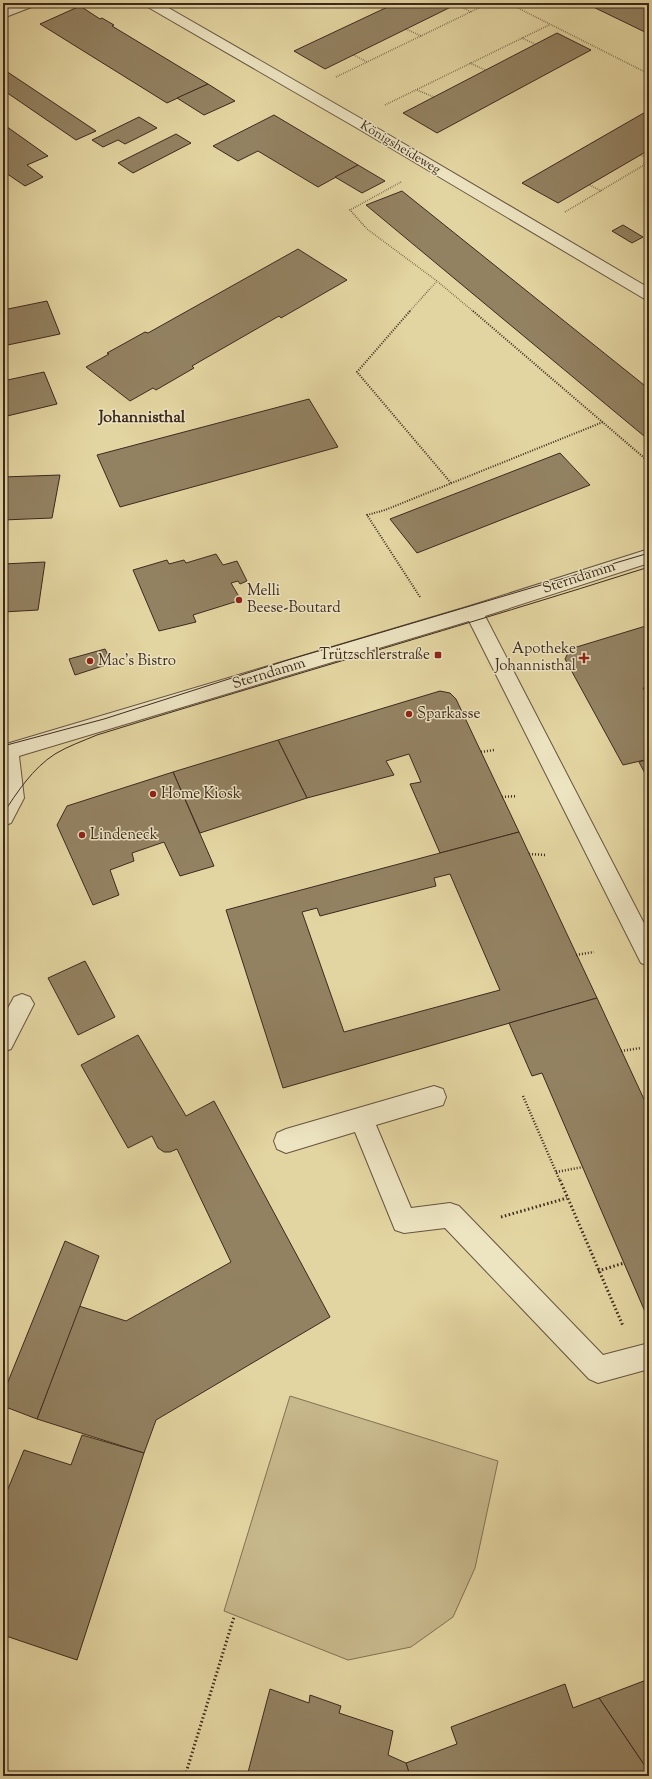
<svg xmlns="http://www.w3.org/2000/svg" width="652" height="1779" font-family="'Sorts Mill Goudy',serif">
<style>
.green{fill:#c7b88b;stroke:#827054}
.building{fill:#938262;stroke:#3c291e;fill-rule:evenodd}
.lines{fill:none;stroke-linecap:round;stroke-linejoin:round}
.minor-casing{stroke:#66543f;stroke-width:2}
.path-far3{stroke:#3c291e;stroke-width:1.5;stroke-dasharray:0.5 1.5;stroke-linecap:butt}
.path-far2{stroke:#3c291e;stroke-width:2;stroke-dasharray:1 1.5;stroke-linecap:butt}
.path-far1{stroke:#3c291e;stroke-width:2.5;stroke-dasharray:1 2;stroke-linecap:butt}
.path{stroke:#3c291e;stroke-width:3;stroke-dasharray:1.5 2.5;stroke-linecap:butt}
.minor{fill:#ede4c2;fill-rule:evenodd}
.tram{stroke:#3c291e;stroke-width:1}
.poi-dot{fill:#8f2418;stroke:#ede4c2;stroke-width:1.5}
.labels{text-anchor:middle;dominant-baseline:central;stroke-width:3;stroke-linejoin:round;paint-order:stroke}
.far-street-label{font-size:13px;fill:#3c291e;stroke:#ede4c2}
.street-label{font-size:15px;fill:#3c291e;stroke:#ede4c2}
.poi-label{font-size:15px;fill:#3c291e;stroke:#ede4c2;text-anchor:start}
.far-district-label{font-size:16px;font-weight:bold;fill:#3c291e;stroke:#ede4c2}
</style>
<rect width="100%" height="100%" fill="#e3d5a1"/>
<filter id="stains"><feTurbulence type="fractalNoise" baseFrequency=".005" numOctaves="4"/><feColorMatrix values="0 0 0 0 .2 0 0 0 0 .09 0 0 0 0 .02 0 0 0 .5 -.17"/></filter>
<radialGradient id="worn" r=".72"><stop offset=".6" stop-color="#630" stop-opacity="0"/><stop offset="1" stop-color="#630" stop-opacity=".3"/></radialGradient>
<polygon class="green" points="290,1396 498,1461 475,1568 453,1617 411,1647 348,1660 224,1611"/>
<g class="building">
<polygon points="396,3 459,3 325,69 294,51"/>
<polygon points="585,3 637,3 649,9 649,34"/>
<polygon points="80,6 100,19 102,18 114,25 112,26 208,84 167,103 40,24"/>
<polygon points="557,33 591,50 437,133 403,113"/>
<polygon points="3,69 96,131 76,140 3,90"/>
<polygon points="208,84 235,101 204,115 177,98"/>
<polygon points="649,110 649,150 558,203 522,183"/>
<polygon points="274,115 358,165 318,187 258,151 238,161 213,146"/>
<polygon points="139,117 157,128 125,144 118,140 103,147 92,140"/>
<polygon points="3,124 48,156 27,165 43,177 25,186 3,171"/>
<polygon points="176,134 191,143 133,173 118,163"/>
<polygon points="358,165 385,181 362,193 335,177"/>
<polygon points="402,191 649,389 649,433 644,436 366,205"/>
<polygon points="623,225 643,237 632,243 612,231"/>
<polygon points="298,249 347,280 281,318 279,316 192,366 194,368 156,390 153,388 130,401 86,367 109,354 107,353 145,332 148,333"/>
<polygon points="47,301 60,334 3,346 3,310"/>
<polygon points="44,372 57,404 3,417 3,381"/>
<polygon points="309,399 338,447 120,507 97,455"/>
<polygon points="560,453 590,485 417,553 390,519"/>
<polygon points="60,475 52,518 3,520 3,477"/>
<polygon points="216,554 223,565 237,561 247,581 240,584 238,581 231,583 241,600 193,615 196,622 159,631 133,570 167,560 169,564 184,560 186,563"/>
<polygon points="45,562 38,610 3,612 3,564"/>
<polygon points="649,625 649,686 643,688 649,699 649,759 623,765 565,659 570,649"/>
<polygon points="105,649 112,663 75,675 69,659"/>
<polygon points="440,691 450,693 456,699 519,832 440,853 410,784 421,782 409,754 386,761 394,775 307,798 278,740"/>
<polygon points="278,740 307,798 200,833 173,772"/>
<polygon points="649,759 649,781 639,762"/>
<polygon points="173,772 214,866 180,876 164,842 132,853 134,861 110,870 119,895 93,905 57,825 67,806"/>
<path d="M519 832 597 998 283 1088 226 910ZM450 874 500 990 344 1032 302 912 317 908 320 916 436 886 434 878Z"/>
<polygon points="85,961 115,1017 78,1035 48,978"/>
<polygon points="597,998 649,1110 649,1321 542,1073 532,1076 509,1023"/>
<polygon points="138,1035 186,1116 214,1101 330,1317 156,1420 144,1453 37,1419 79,1306 126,1321 231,1262 177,1149 170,1152 164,1152 158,1148 152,1136 128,1148 81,1065"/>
<polygon points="65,1241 99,1256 37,1419 3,1406 3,1394"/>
<polygon points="82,1435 144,1453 77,1660 3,1635 3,1501 24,1450 71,1465"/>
<polygon points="649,1679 649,1772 599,1698"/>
<polygon points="565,1684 573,1708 599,1698 649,1772 649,1776 410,1776 406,1763 457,1744 451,1727"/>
<polygon points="270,1689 309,1703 310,1695 341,1706 339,1713 393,1731 388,1755 406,1763 410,1776 247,1776"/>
</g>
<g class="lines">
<g class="minor-casing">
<g id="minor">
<polygon points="18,3 36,3 34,6 3,18 3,9"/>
<polygon points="144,3 160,3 367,122 649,288 649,300 643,298 357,128 146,6"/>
<polygon points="649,549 649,563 485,616 649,933 649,966 641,963 469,621 19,756 24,798 11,823 3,826 3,745 470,606"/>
<polygon points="22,994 30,997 34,1004 11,1049 3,1052 3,1017 14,997"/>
<polygon points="434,1086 443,1089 446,1097 443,1105 376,1125 411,1208 450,1203 459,1206 603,1355 649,1343 649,1369 598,1383 589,1379 445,1228 404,1233 395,1230 355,1132 286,1153 277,1149 274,1141 277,1133 286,1129"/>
</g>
</g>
<g class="path-far3">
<polyline points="508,3 649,74"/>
<polyline points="456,4 471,12"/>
<polyline points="406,29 421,36"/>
<polyline points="522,38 535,44"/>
<polyline points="354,55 367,62"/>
<polyline points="470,63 485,70"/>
<polyline points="336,77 489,3"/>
<polyline points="417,90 434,97"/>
<polyline points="385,105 549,25"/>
<polyline points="641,155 649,159"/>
<polyline points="401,182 350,210 367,229 437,281 474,312"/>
<polyline points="590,185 601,191"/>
<polyline points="3,195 5,193"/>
<polyline points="565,212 649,162"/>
<polyline points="409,312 437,281"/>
</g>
<g class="path-far2">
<polyline points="410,311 357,372 451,483"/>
<polyline points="473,311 649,462"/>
<polyline points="420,597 367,515 385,510 603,422"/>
</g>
<g class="path-far1">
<polyline points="481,752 494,750"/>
<polyline points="502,797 517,796"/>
<polyline points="529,854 546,855"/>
<polyline points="576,955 594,952"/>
<polyline points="621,1051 641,1048"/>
<polyline points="523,1096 560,1181"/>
<polyline points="556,1172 583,1167"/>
</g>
<g class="path">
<polyline points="560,1180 623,1326"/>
<polyline points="501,1217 567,1198"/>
<polyline points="598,1271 624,1263"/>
<polyline points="185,1776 234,1617"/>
</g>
<use href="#minor" class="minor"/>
<g class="tram">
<polyline points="3,746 104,719 288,660 649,553"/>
<path d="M3 814C17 792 33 768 55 754 68 746 83 741 97 735 281 678 466 625 649 567"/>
</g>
</g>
<g class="poi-dot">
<circle cx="239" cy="600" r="4"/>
<rect x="434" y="651" width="8" height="8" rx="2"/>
<path d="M582 652h4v4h4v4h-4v4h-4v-4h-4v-4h4z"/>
<circle cx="90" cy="661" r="4"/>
<circle cx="409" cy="714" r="4"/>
<circle cx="153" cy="794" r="4"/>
<circle cx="82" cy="835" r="4"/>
</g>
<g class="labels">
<g class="far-street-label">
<text transform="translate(400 148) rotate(31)">Königsheideweg</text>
</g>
<g class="street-label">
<text transform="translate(579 578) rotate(-18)">Sterndamm</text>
<text transform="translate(269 674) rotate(-17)">Sterndamm</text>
</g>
<g class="poi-label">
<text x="247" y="591">Melli<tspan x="247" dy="17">Beese-Boutard</tspan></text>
<text x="576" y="649" text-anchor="end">Apotheke<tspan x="576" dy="17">Johannisthal</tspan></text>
<text x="430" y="655" text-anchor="end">Trützschlerstraße</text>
<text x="98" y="661">Mac's Bistro</text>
<text x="417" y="714">Sparkasse</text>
<text x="161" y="794">Home Kiosk</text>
<text x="90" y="835">Lindeneck</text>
</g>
<g class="far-district-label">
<text x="142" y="418">Johannisthal</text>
</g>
</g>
<rect width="652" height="1779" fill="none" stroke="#e3d5a1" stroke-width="16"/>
<rect x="4" y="4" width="644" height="1771" fill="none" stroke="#3c291e" stroke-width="2"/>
<rect x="8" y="8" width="636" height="1763" fill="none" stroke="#3c291e"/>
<rect width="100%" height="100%" filter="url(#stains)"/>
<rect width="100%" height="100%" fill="url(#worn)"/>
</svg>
